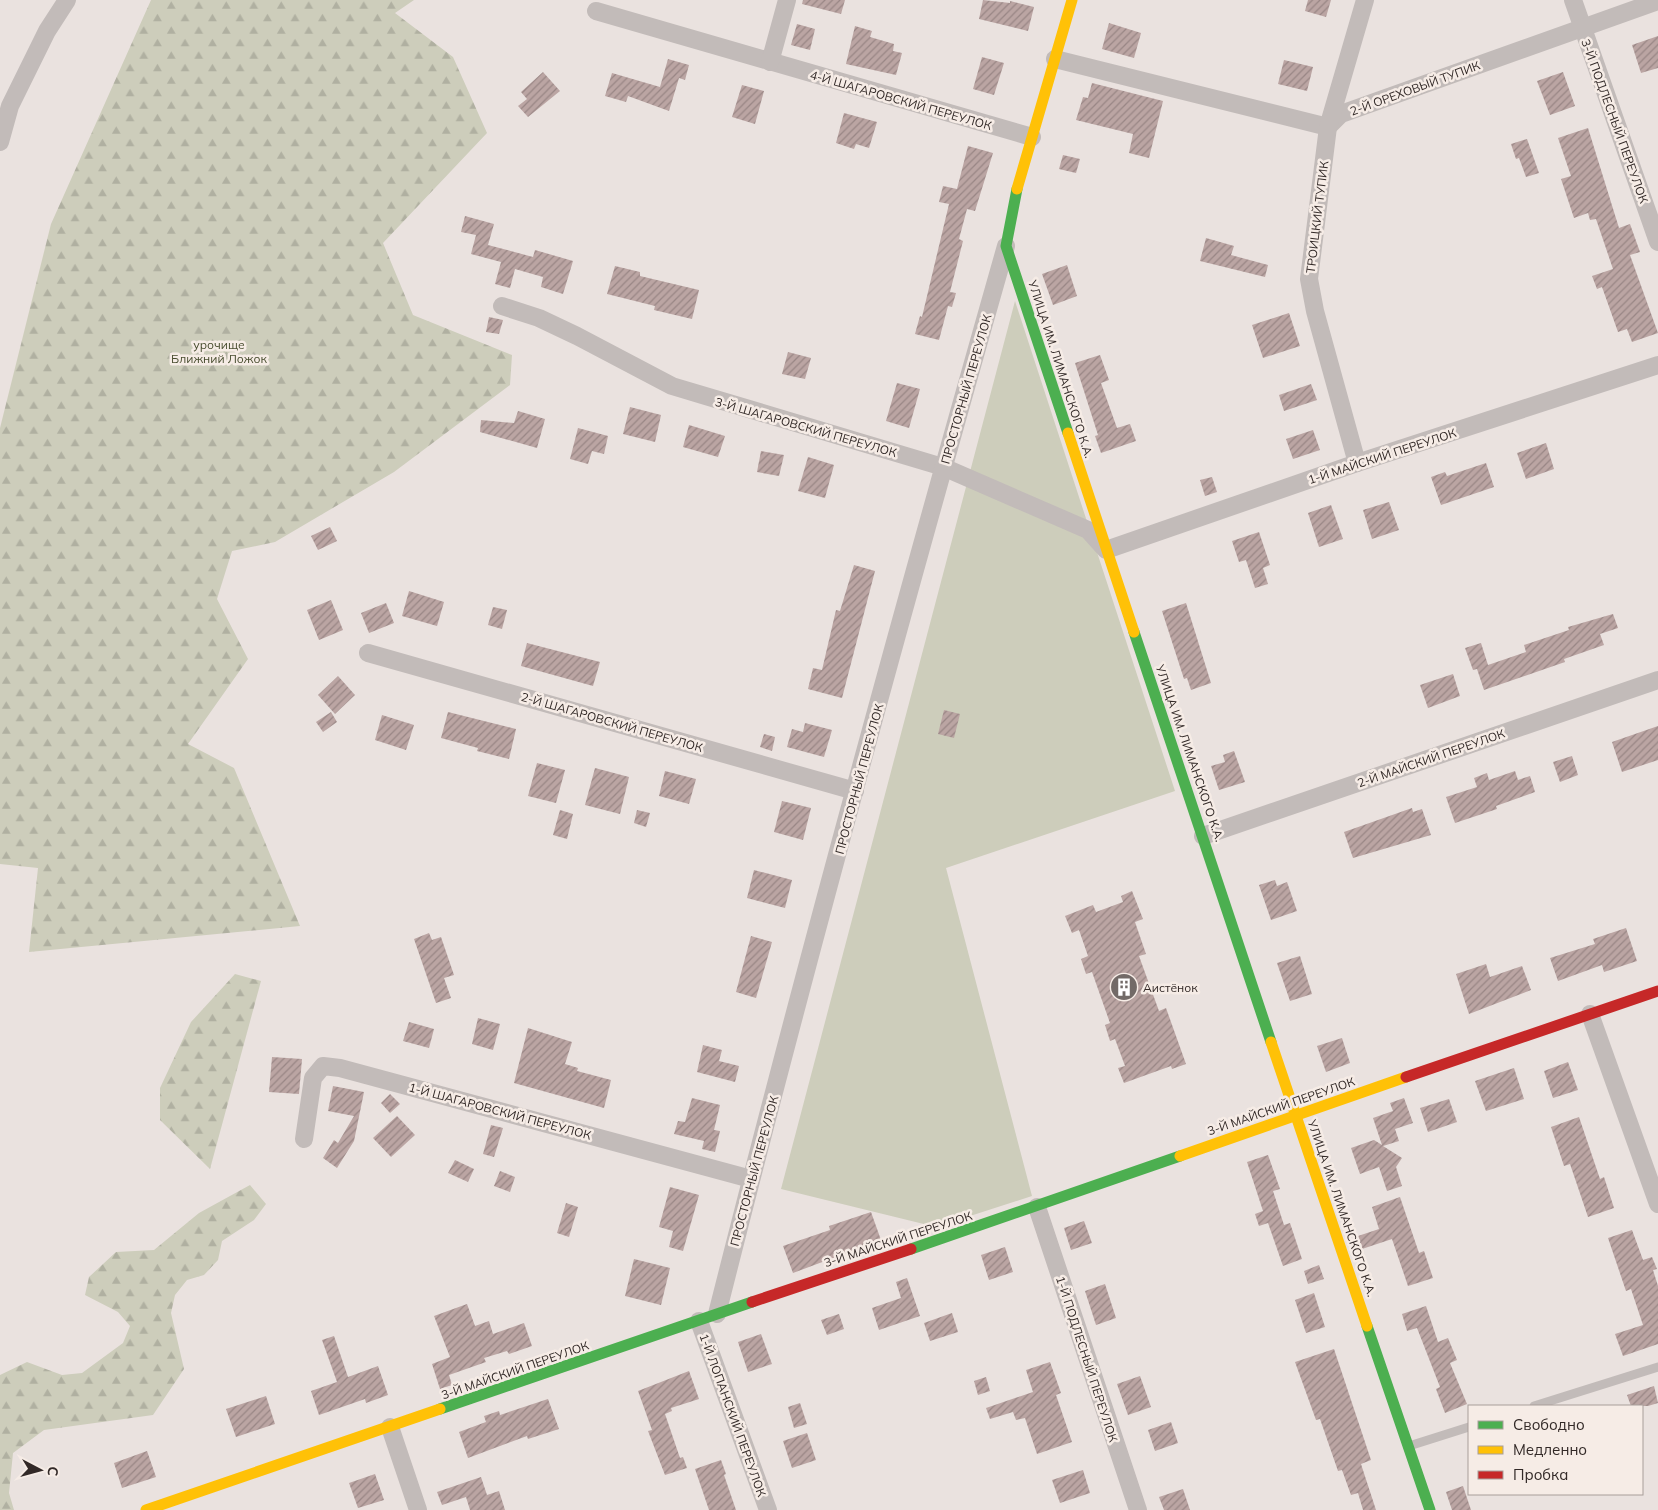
<svg xmlns="http://www.w3.org/2000/svg" width="1658" height="1510" font-family="Mulish,sans-serif">
<style>
.grass{fill:#cdcdbb}
.forest{fill:url(#forest-firs)}
.building{fill:url(#building-hatch)}
.lines{fill:none;stroke-linecap:round;stroke-linejoin:round}
.lane{stroke:#c2bbb9;stroke-width:9}
.street{stroke:#c2bbb9;stroke-width:18}
.fast{stroke:#4caf50;stroke-width:11}
.slow{stroke:#ffc107;stroke-width:11}
.jam{stroke:#c62828;stroke-width:11}
.labels{text-anchor:middle;dominant-baseline:central;stroke-width:5;stroke-linejoin:round;paint-order:stroke}
.street-label{font-size:12px;fill:#322927;stroke:#f6ece6}
.park-label{font-size:12px;fill:#484d2f;stroke:#f6ece6}
.poi-label{font-size:12px;fill:#322927;stroke:#f6ece6;text-anchor:start}
</style>
<defs>
<pattern id="forest-firs" width="22" height="20" patternUnits="userSpaceOnUse" patternTransform="scale(1.25)"><rect width="22" height="20" fill="#cdcdbb"/><path d="M5 1l3.5 6h-7zM16 11l3.5 6h-7z" fill="#b0b0a1"/></pattern>
<pattern id="building-hatch" width="6" height="6" patternUnits="userSpaceOnUse" patternTransform="scale(1.25)"><rect width="6" height="6" fill="#bba5a3"/><path d="M-1 1l2-2M0 6l6-6M5 7l2-2" fill="none" stroke="#998685"/></pattern>
</defs>
<rect width="100%" height="100%" fill="#eae2df"/>
<polygon class="grass" points="1015,301 1175,791 946,868 1032,1196 936,1227 781,1189"/>
<g class="forest">
<polygon points="151,0 414,0 395,13 453,57 487,133 383,243 413,315 512,355 510,385 394,472 275,542 232,551 217,599 248,659 188,744 234,768 300,926 29,952 38,868 0,864 0,428 51,224"/>
<polygon points="235,974 261,981 210,1169 160,1120 160,1088 191,1022"/>
<polygon points="250,1185 266,1204 254,1220 222,1241 218,1260 204,1275 187,1280 175,1295 171,1313 184,1369 153,1415 44,1430 13,1453 9,1493 14,1510 0,1510 0,1375 27,1362 62,1375 82,1373 123,1343 130,1326 118,1312 85,1295 89,1277 116,1252 154,1250 199,1213"/>
</g>
<g class="building">
<polygon points="803,0 845,0 841,14 802,4"/>
<polygon points="983,0 1010,3 1010,1 1034,7 1028,31 979,19"/>
<polygon points="1308,0 1331,0 1326,17 1305,11"/>
<polygon points="1109,23 1141,33 1134,58 1102,49"/>
<polygon points="797,24 815,29 810,50 791,45"/>
<polygon points="855,26 872,31 870,37 894,44 893,51 902,53 896,75 846,64"/>
<polygon points="1658,36 1658,68 1641,73 1632,45"/>
<polygon points="982,57 1004,63 994,95 973,89"/>
<polygon points="668,59 689,65 685,80 679,78 669,111 628,96 626,102 605,96 612,73 660,87"/>
<polygon points="1284,60 1313,67 1307,91 1278,84"/>
<polygon points="543,72 560,91 528,117 518,106 527,99 521,92"/>
<polygon points="1563,72 1575,106 1550,115 1537,81"/>
<polygon points="1092,83 1163,101 1149,158 1129,153 1133,134 1076,120 1083,97 1088,98"/>
<polygon points="742,85 764,91 755,124 732,117"/>
<polygon points="844,113 877,122 869,148 856,144 854,149 836,143"/>
<polygon points="1588,128 1619,228 1630,224 1640,252 1630,255 1658,333 1632,342 1627,329 1618,332 1602,287 1597,289 1592,276 1613,269 1596,219 1590,220 1588,213 1574,218 1561,179 1571,176 1558,138"/>
<polygon points="1527,139 1539,173 1526,177 1519,158 1516,159 1511,144"/>
<polygon points="968,146 993,153 975,211 967,209 959,239 963,241 950,292 956,293 952,307 948,306 939,340 915,334 920,316 922,317 949,204 939,202 943,186 957,189"/>
<polygon points="1063,155 1080,159 1076,173 1059,169"/>
<polygon points="465,216 494,224 488,245 533,257 535,250 573,261 563,294 541,287 543,277 515,269 510,288 495,284 501,262 471,254 476,235 461,232"/>
<polygon points="1206,238 1234,246 1231,255 1268,265 1265,277 1200,261"/>
<polygon points="1067,265 1077,296 1053,305 1042,274"/>
<polygon points="615,266 640,272 640,276 699,290 692,319 654,310 655,306 607,294"/>
<polygon points="1289,313 1300,346 1263,358 1252,325"/>
<polygon points="489,317 503,320 499,334 486,332"/>
<polygon points="788,352 811,358 805,379 782,374"/>
<polygon points="1100,355 1109,380 1101,383 1117,428 1130,424 1136,441 1101,453 1095,436 1098,435 1075,363"/>
<polygon points="897,383 920,389 909,428 886,421"/>
<polygon points="1311,384 1317,400 1284,411 1279,395"/>
<polygon points="630,407 661,415 655,442 623,434"/>
<polygon points="518,411 545,419 537,448 480,432 481,420 514,423"/>
<polygon points="689,425 725,436 718,457 683,447"/>
<polygon points="578,428 608,436 604,454 592,451 588,464 570,459"/>
<polygon points="1313,430 1320,450 1293,459 1286,439"/>
<polygon points="1546,443 1554,469 1526,479 1517,453"/>
<polygon points="761,451 784,455 779,476 757,472"/>
<polygon points="808,457 834,465 825,498 798,491"/>
<polygon points="1486,463 1494,487 1441,505 1431,477 1445,472 1447,476"/>
<polygon points="1212,477 1217,492 1205,496 1200,480"/>
<polygon points="1389,502 1399,530 1372,539 1363,510"/>
<polygon points="1331,505 1343,539 1319,547 1308,513"/>
<polygon points="330,527 337,541 318,550 311,536"/>
<polygon points="1259,532 1270,565 1263,568 1268,584 1255,588 1246,560 1239,562 1232,541"/>
<polygon points="854,565 875,571 842,698 808,689 813,668 822,670 836,610 840,611"/>
<polygon points="409,591 444,602 437,626 402,616"/>
<polygon points="331,600 343,630 319,640 307,610"/>
<polygon points="386,603 394,623 369,633 361,613"/>
<polygon points="1186,603 1211,683 1191,690 1187,678 1184,679 1162,611"/>
<polygon points="493,607 507,610 502,629 488,625"/>
<polygon points="1613,614 1618,628 1600,634 1604,645 1564,659 1565,662 1484,690 1477,669 1473,670 1465,648 1481,643 1488,665 1526,652 1524,645 1569,630 1568,627"/>
<polygon points="527,643 600,662 593,686 521,666"/>
<polygon points="1453,674 1460,696 1428,708 1420,685"/>
<polygon points="338,676 355,695 335,714 318,695"/>
<polygon points="944,710 960,714 954,738 938,734"/>
<polygon points="331,712 337,722 323,732 316,722"/>
<polygon points="448,712 516,729 509,759 477,751 478,748 441,738"/>
<polygon points="382,715 414,725 406,750 375,740"/>
<polygon points="805,723 832,730 824,757 787,747 792,729 803,732"/>
<polygon points="1658,726 1658,760 1622,772 1612,742"/>
<polygon points="764,734 775,737 772,751 760,747"/>
<polygon points="1234,751 1245,782 1219,790 1211,766 1225,762 1223,755"/>
<polygon points="1572,756 1578,775 1560,782 1553,762"/>
<polygon points="537,763 565,770 556,803 528,796"/>
<polygon points="595,768 629,777 620,814 585,805"/>
<polygon points="665,771 696,779 689,804 659,796"/>
<polygon points="1515,771 1518,780 1530,776 1535,792 1496,806 1497,809 1455,823 1446,797 1477,787 1474,778 1487,773 1489,780"/>
<polygon points="782,801 811,808 803,840 774,832"/>
<polygon points="1412,808 1413,812 1422,809 1431,835 1353,858 1344,832"/>
<polygon points="560,810 573,814 567,839 553,835"/>
<polygon points="637,810 650,813 646,827 634,823"/>
<polygon points="754,870 792,880 785,908 747,898"/>
<polygon points="1275,880 1277,886 1287,882 1297,911 1271,920 1259,885"/>
<polygon points="1132,891 1143,919 1135,922 1146,954 1139,956 1159,1011 1166,1008 1186,1064 1172,1069 1171,1066 1124,1083 1118,1068 1125,1066 1115,1039 1110,1041 1105,1025 1110,1023 1092,972 1086,974 1081,959 1088,956 1079,930 1072,933 1065,916 1093,905 1096,912 1123,902 1121,896"/>
<polygon points="1626,928 1637,961 1604,972 1602,965 1558,981 1550,958 1595,944 1593,939"/>
<polygon points="429,933 432,940 441,937 454,975 444,978 451,998 436,1003 414,939"/>
<polygon points="751,936 772,942 756,998 736,992"/>
<polygon points="1300,956 1312,994 1290,1001 1277,963"/>
<polygon points="1486,964 1490,977 1522,966 1531,990 1469,1014 1456,974"/>
<polygon points="478,1018 500,1024 493,1050 472,1044"/>
<polygon points="409,1022 434,1029 429,1048 403,1041"/>
<polygon points="528,1028 572,1042 565,1064 578,1068 577,1071 611,1080 604,1108 514,1083"/>
<polygon points="1342,1038 1350,1063 1326,1072 1317,1046"/>
<polygon points="703,1045 722,1050 719,1061 739,1066 735,1082 697,1072"/>
<polygon points="272,1057 302,1059 299,1094 269,1092"/>
<polygon points="1568,1062 1578,1090 1553,1098 1544,1071"/>
<polygon points="1514,1068 1524,1099 1486,1111 1475,1081"/>
<polygon points="333,1086 364,1092 354,1141 337,1168 323,1158 334,1140 338,1143 354,1116 328,1111"/>
<polygon points="390,1094 400,1104 390,1113 381,1103"/>
<polygon points="692,1098 720,1105 714,1130 720,1131 715,1152 702,1149 704,1141 674,1134 678,1121 685,1122"/>
<polygon points="1404,1098 1413,1123 1395,1129 1399,1141 1383,1146 1402,1158 1396,1167 1402,1186 1387,1191 1379,1167 1360,1174 1351,1148 1374,1140 1382,1145 1373,1118 1393,1111 1390,1103"/>
<polygon points="1449,1099 1457,1122 1428,1132 1420,1108"/>
<polygon points="397,1116 415,1135 391,1157 373,1138"/>
<polygon points="1579,1117 1600,1179 1604,1177 1614,1208 1588,1217 1570,1164 1564,1166 1551,1127"/>
<polygon points="491,1125 503,1128 494,1157 483,1154"/>
<polygon points="1268,1155 1280,1189 1273,1191 1284,1225 1290,1223 1302,1259 1283,1266 1268,1223 1259,1226 1255,1214 1263,1211 1247,1162"/>
<polygon points="455,1160 474,1169 468,1182 448,1173"/>
<polygon points="500,1171 515,1177 510,1192 494,1186"/>
<polygon points="670,1187 699,1195 683,1251 669,1247 673,1231 659,1227"/>
<polygon points="1400,1197 1419,1253 1424,1251 1433,1278 1408,1286 1392,1239 1362,1249 1358,1236 1379,1229 1372,1207"/>
<polygon points="566,1203 578,1207 569,1237 557,1233"/>
<polygon points="871,1212 881,1240 793,1273 783,1246 830,1230 829,1226"/>
<polygon points="1084,1221 1092,1243 1071,1250 1064,1228"/>
<polygon points="1632,1230 1643,1260 1652,1257 1657,1269 1653,1270 1658,1286 1658,1344 1623,1356 1615,1334 1643,1325 1631,1289 1626,1291 1608,1238"/>
<polygon points="1005,1247 1013,1272 989,1280 981,1255"/>
<polygon points="634,1259 670,1268 661,1305 625,1296"/>
<polygon points="1319,1265 1324,1279 1308,1284 1304,1271"/>
<polygon points="907,1278 920,1316 879,1330 872,1308 901,1298 896,1282"/>
<polygon points="1105,1284 1116,1318 1096,1325 1085,1291"/>
<polygon points="1314,1293 1325,1327 1306,1333 1295,1300"/>
<polygon points="467,1304 475,1326 489,1321 493,1334 524,1323 532,1346 509,1354 507,1351 484,1358 486,1362 449,1375 452,1385 440,1389 432,1364 450,1357 434,1316"/>
<polygon points="1426,1306 1438,1342 1448,1338 1457,1360 1450,1363 1467,1404 1445,1413 1436,1389 1440,1387 1417,1328 1407,1331 1402,1314"/>
<polygon points="952,1313 958,1332 930,1341 924,1323"/>
<polygon points="839,1314 844,1329 827,1335 821,1320"/>
<polygon points="761,1334 772,1364 748,1372 738,1342"/>
<polygon points="334,1336 348,1377 378,1366 388,1395 366,1403 365,1399 319,1415 311,1391 337,1382 322,1340"/>
<polygon points="1334,1349 1371,1460 1361,1464 1376,1510 1363,1510 1358,1493 1351,1495 1342,1470 1338,1471 1320,1419 1316,1420 1295,1362"/>
<polygon points="1050,1362 1061,1393 1056,1395 1072,1442 1037,1454 1025,1418 1016,1420 1013,1412 990,1419 986,1408 1033,1392 1026,1370"/>
<polygon points="689,1371 699,1399 671,1408 672,1411 665,1414 680,1458 683,1457 687,1468 665,1475 648,1431 652,1430 638,1391"/>
<polygon points="1140,1376 1151,1407 1128,1415 1117,1384"/>
<polygon points="986,1377 990,1391 978,1395 974,1381"/>
<polygon points="1654,1386 1658,1403 1648,1406 1631,1406 1627,1395"/>
<polygon points="266,1396 275,1424 236,1437 226,1409"/>
<polygon points="548,1399 559,1429 528,1439 527,1436 468,1458 459,1432 486,1422 484,1416 499,1411 500,1415"/>
<polygon points="800,1403 807,1424 794,1428 788,1407"/>
<polygon points="1171,1422 1178,1443 1155,1451 1148,1430"/>
<polygon points="807,1433 816,1460 792,1468 783,1441"/>
<polygon points="147,1451 156,1477 122,1488 114,1463"/>
<polygon points="721,1460 726,1474 724,1475 736,1510 709,1510 695,1469"/>
<polygon points="1083,1470 1090,1493 1060,1503 1052,1480"/>
<polygon points="375,1474 384,1500 358,1508 349,1483"/>
<polygon points="481,1477 487,1495 499,1491 505,1510 470,1510 466,1497 442,1505 437,1492"/>
<polygon points="1463,1486 1471,1510 1452,1510 1446,1492"/>
<polygon points="1183,1489 1190,1510 1164,1510 1159,1497"/>
</g>
<g class="lines">
<g class="lane">
<polyline points="1534,1406 1658,1367"/>
<polyline points="1409,1446 1469,1427"/>
</g>
<g class="street">
<polyline points="1573,0 1658,242"/>
<polyline points="596,11 1032,137"/>
<polyline points="1055,59 1328,127 1341,114 1658,1"/>
<polyline points="770,62 787,0"/>
<polyline points="0,142 10,106 47,31 67,0"/>
<polyline points="502,306 539,318 577,336 672,386 943,467 1088,530 1106,550 1357,463 1658,365"/>
<polyline points="1357,463 1315,311 1309,279 1328,127 1365,0"/>
<polyline points="368,653 855,791"/>
<polyline points="1203,836 1658,680"/>
<polyline points="1590,1014 1658,1204"/>
<polyline points="304,1139 313,1078 323,1066 340,1068 751,1179"/>
<polyline points="1037,1207 1138,1510"/>
<path d="M717 1314C807 957 905 601 1006 246"/>
<polyline points="699,1321 768,1510"/>
<polyline points="390,1427 418,1510"/>
</g>
<g class="fast">
<polyline points="1017,189 1006,246 1068,433"/>
<polyline points="1134,632 1271,1042"/>
<polyline points="911,1249 1180,1156"/>
<polyline points="1367,1326 1430,1510"/>
<polyline points="440,1409 752,1302"/>
</g>
<g class="slow">
<polyline points="1017,189 1072,0"/>
<polyline points="1068,433 1134,632"/>
<polyline points="1271,1042 1367,1326"/>
<polyline points="1180,1156 1406,1077"/>
<polyline points="146,1510 440,1409"/>
</g>
<g class="jam">
<polyline points="1406,1077 1658,991"/>
<polyline points="752,1302 911,1249"/>
</g>
</g>
<defs>
<g id="building-disc" transform="scale(1.4375)"><circle r="9.5" fill="#726a67" stroke="#f6ece6"/><path d="M-4-6H4V6H1V3H-1V6H-4ZM-2.5-4.3h1.7v1.8h-1.7ZM.8-4.3h1.7v1.8H.8ZM-2.5-1h1.7V.8h-1.7ZM.8-1h1.7V.8H.8Z" fill="#fff"/></g>
</defs>
<g fill-rule="evenodd">
<use href="#building-disc" x="1124" y="987"/>
</g>
<g class="labels">
<g class="street-label">
<text transform="translate(1415 88) rotate(-20)">2-Й ОРЕХОВЫЙ ТУПИК</text>
<text transform="translate(901 100) rotate(16)">4-Й ШАГАРОВСКИЙ ПЕРЕУЛОК</text>
<text transform="translate(1615 121) rotate(70)">3-Й ПОДЛЕСНЫЙ ПЕРЕУЛОК</text>
<text transform="translate(1317 217) rotate(-83)">ТРОИЦКИЙ ТУПИК</text>
<text transform="translate(1061 369) rotate(72)">УЛИЦА ИМ. ЛИМАНСКОГО К.А.</text>
<text transform="translate(966 389) rotate(-74)">ПРОСТОРНЫЙ ПЕРЕУЛОК</text>
<text transform="translate(806 427) rotate(16)">3-Й ШАГАРОВСКИЙ ПЕРЕУЛОК</text>
<text transform="translate(1382 456) rotate(-18)">1-Й МАЙСКИЙ ПЕРЕУЛОК</text>
<text transform="translate(612 722) rotate(16)">2-Й ШАГАРОВСКИЙ ПЕРЕУЛОК</text>
<text transform="translate(1190 753) rotate(71)">УЛИЦА ИМ. ЛИМАНСКОГО К.А.</text>
<text transform="translate(1431 758) rotate(-19)">2-Й МАЙСКИЙ ПЕРЕУЛОК</text>
<text transform="translate(859 779) rotate(-75)">ПРОСТОРНЫЙ ПЕРЕУЛОК</text>
<text transform="translate(1281 1106) rotate(-19)">3-Й МАЙСКИЙ ПЕРЕУЛОК</text>
<text transform="translate(500 1111) rotate(15)">1-Й ШАГАРОВСКИЙ ПЕРЕУЛОК</text>
<text transform="translate(754 1171) rotate(-75)">ПРОСТОРНЫЙ ПЕРЕУЛОК</text>
<text transform="translate(1342 1208) rotate(71)">УЛИЦА ИМ. ЛИМАНСКОГО К.А.</text>
<text transform="translate(898 1239) rotate(-18)">3-Й МАЙСКИЙ ПЕРЕУЛОК</text>
<text transform="translate(1087 1359) rotate(72)">1-Й ПОДЛЕСНЫЙ ПЕРЕУЛОК</text>
<text transform="translate(515 1370) rotate(-19)">3-Й МАЙСКИЙ ПЕРЕУЛОК</text>
<text transform="translate(733 1415) rotate(70)">1-Й ЛОПАНСКИЙ ПЕРЕУЛОК</text>
</g>
<g class="park-label">
<text x="219" y="344">урочище<tspan x="219" dy="14">Ближний Ложок</tspan></text>
</g>
<g class="poi-label">
<text x="1143" y="987">Аистёнок</text>
</g>
</g>
<rect x="1468" y="1405" width="175" height="90" fill="#f6ece6" stroke="#a89e9a"/>
<rect x="1478" y="1421" width="25" height="8" fill="#4caf50" stroke="#a89e9a"/>
<text x="1513" y="1430" font-size="15" fill="#322927">Свободно</text>
<rect x="1478" y="1446" width="25" height="8" fill="#ffc107" stroke="#a89e9a"/>
<text x="1513" y="1455" font-size="15" fill="#322927">Медленно</text>
<rect x="1478" y="1471" width="25" height="8" fill="#c62828" stroke="#a89e9a"/>
<text x="1513" y="1480" font-size="15" fill="#322927">Пробка</text>
<g transform="translate(40 1470) rotate(96)" stroke="#f6ece6" stroke-width="4" paint-order="stroke">
<path d="M0-4L9 19L0 12L-9 19Z" fill="#322927"/>
<text y="-8" font-size="14" font-weight="bold" text-anchor="middle" fill="#322927">С</text>
</g>
</svg>
